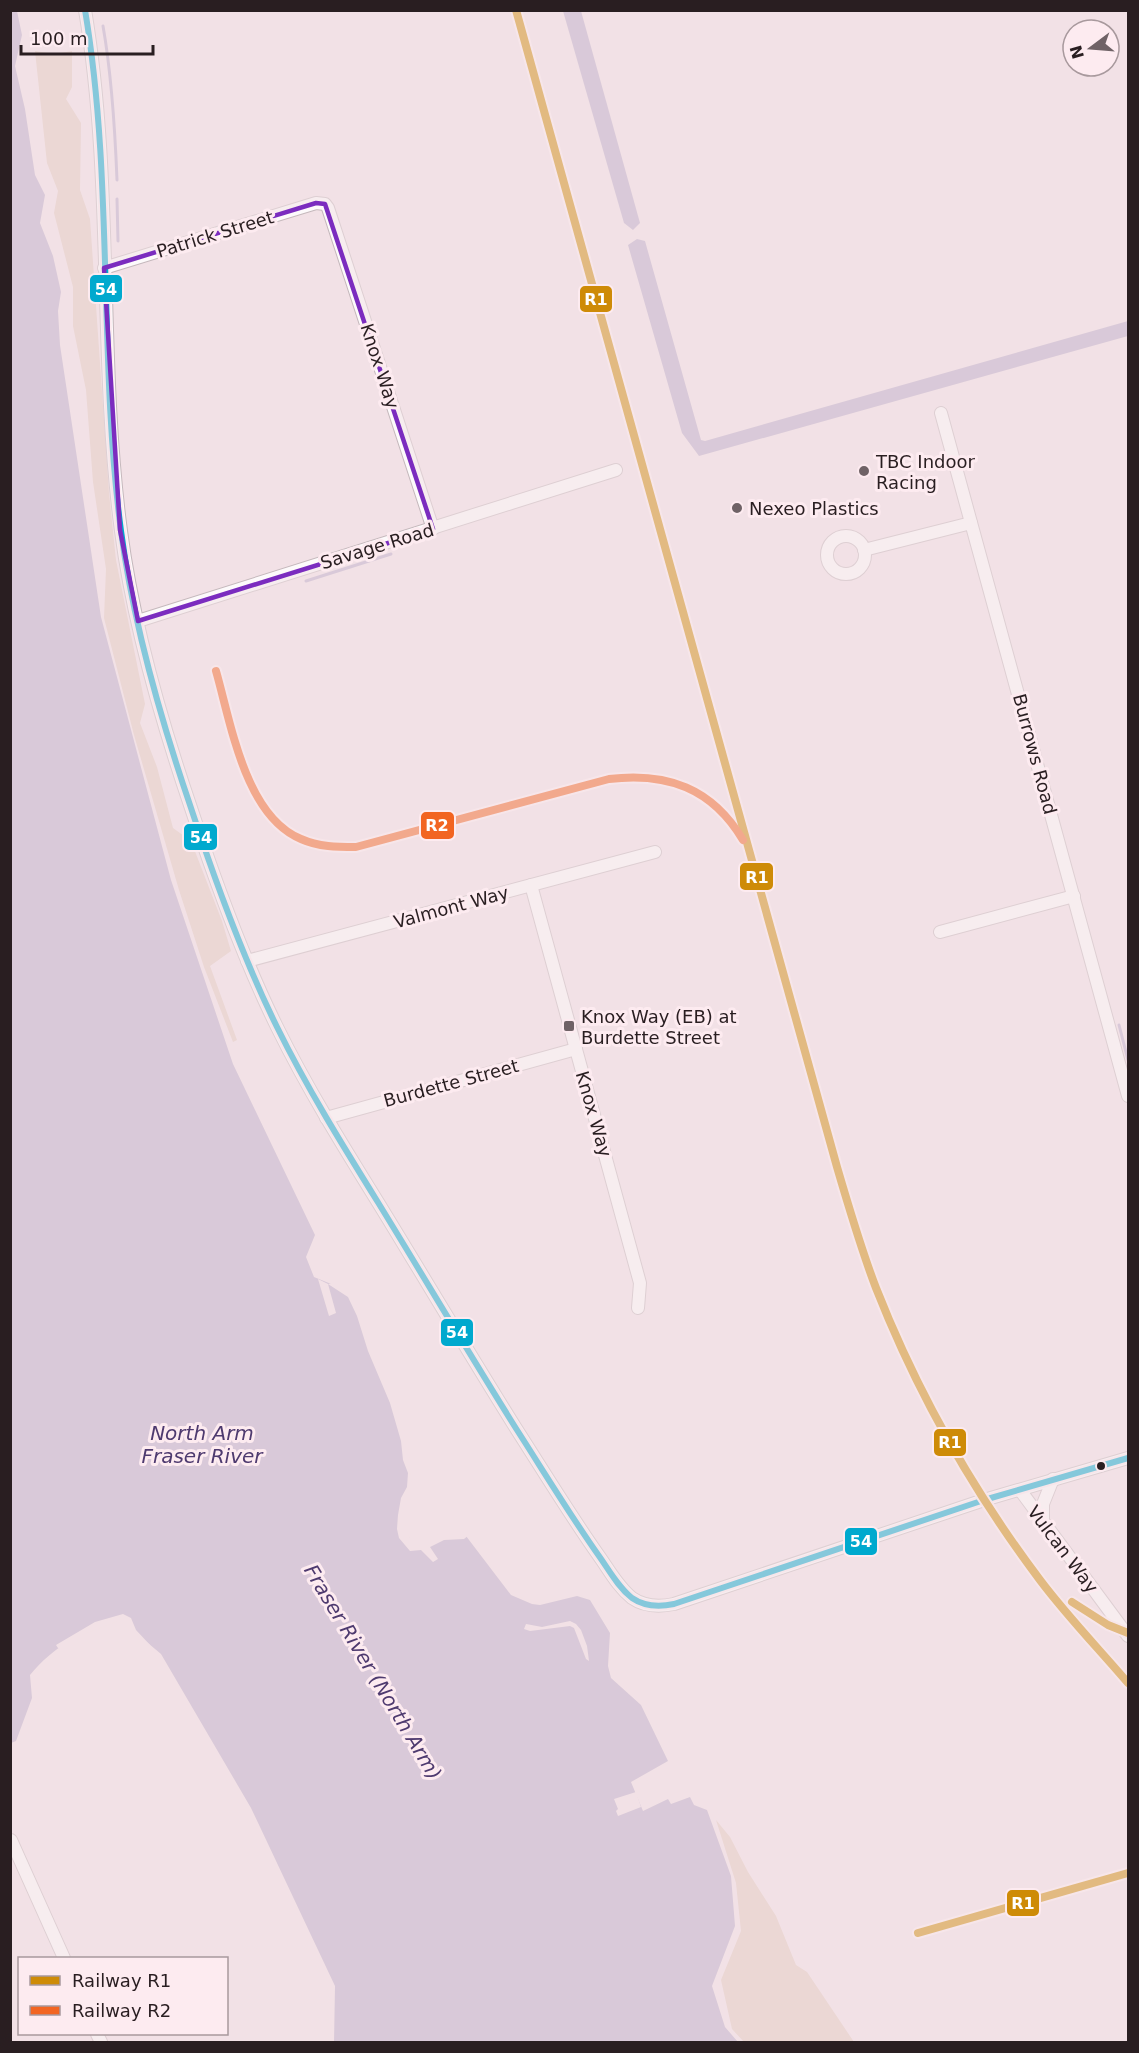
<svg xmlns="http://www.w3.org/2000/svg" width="1139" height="2053" font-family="'DejaVu Sans',sans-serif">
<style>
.green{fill:#e2c9bf}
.water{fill:#bbacc9}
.pier{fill:#f2e1e6}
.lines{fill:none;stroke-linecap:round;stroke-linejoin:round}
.stream{stroke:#bbacc9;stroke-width:3}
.minor-casing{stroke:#c5b8bc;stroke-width:14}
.minor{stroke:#fdfafb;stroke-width:12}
.bus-1-casing{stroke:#fdebf0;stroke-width:10}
.bus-1{stroke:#00a9ce;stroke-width:6}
.rail-1-casing{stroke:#fdebf0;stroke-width:12}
.rail-2-casing{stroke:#fdebf0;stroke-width:12}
.rail-1{stroke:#ce8b07;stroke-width:8}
.rail-2{stroke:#f26522;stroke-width:8}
.marked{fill:none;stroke:#7b2cbf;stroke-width:4.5;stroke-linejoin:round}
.poi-dot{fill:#6f6266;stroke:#fdebf0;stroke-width:2}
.bus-dot{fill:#291e21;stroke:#fdebf0;stroke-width:2}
.labels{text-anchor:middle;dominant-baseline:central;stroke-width:6;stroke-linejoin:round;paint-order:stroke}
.street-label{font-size:18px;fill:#291e21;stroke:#fdebf0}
.poi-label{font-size:18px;fill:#291e21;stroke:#fdebf0;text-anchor:start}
.water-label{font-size:20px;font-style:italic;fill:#4e3a6f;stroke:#fdebf0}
.line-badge{stroke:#fdebf0;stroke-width:2}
.badge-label{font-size:16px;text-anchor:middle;font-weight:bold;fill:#fff}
</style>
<rect width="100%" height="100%" fill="#f2e1e6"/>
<g class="green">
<polygon points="35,51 55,54 72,51 72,87 66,99 81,123 80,190 90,219 109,493 116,560 145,704 140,723 157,767 173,828 191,841 222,921 231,951 210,966 237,1040 233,1042 204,967 179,890 134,735 104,618 106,569 93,482 86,390 73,326 73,287 54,213 58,191 47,163"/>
<polygon points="716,1820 730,1837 748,1872 776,1916 796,1965 807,1972 854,2042 744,2042 732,2029 721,1980 741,1931 736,1883"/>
</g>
<g class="water">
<path d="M10 11H17L22 35 15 66 25 109 35 175 45 195 40 223 53 256 61 292 58 311 60 345 101 617 171 880 233 1064 315 1235 306 1257 314 1277 341 1288 350 1296 405 1441 410 1478 402 1524 414 1546 439 1535 466 1536 511 1595 532 1604 540 1605 577 1596 590 1600 610 1633 608 1666 611 1678 641 1705 668 1761 631 1782 643 1811 668 1799 671 1804 690 1797 694 1805 707 1810 731 1876 735 1926 712 1986 725 2027 738 2042H334L335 1986 251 1808 161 1654 118 1618C84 1630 53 1647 30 1675L32 1698 16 1741 11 1743Z"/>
<polygon points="563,11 581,11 640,223 633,230 624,223"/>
<polygon points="637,239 645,241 701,440 705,441 1128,321 1128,336 699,456 682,433 628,245"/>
</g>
<g class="pier">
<polygon points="318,1279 328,1284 334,1283 346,1289 356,1300 367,1325 374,1352 394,1396 408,1441 412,1490 405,1524 410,1538 416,1544 440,1533 450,1531 469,1535 464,1539 444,1540 430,1547 438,1559 433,1562 421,1550 410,1551 399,1538 397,1529 398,1515 401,1498 407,1487 408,1473 403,1460 401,1441 390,1403 368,1351 357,1316 348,1297 328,1284 336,1313 329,1316"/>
<polygon points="123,1614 131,1618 136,1630 150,1645 151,1649 132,1634 123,1623 118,1621 79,1636 61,1648 58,1648 56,1645 95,1622"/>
<polygon points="570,1621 576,1624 581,1630 587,1646 589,1661 586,1659 574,1628 570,1626 530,1631 524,1629 526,1624 542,1627"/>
<polygon points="636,1792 641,1807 618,1816 616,1811 618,1809 614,1799"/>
</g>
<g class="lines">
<g class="stream">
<path d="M103 26C112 77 115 129 117 180"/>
<polyline points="117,199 118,241"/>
<polyline points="306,581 391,554"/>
<polyline points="1119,1025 1128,1060"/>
</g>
<g class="minor-casing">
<g id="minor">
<path d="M85 10C114 182 98 358 121 531 133 623 160 717 190 805 215 881 242 956 277 1027 307 1088 343 1146 379 1204 425 1279 470 1355 517 1430 544 1472 570 1515 599 1556 609 1570 618 1587 632 1598 645 1607 659 1607 674 1604L984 1500 1128 1458"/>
<polyline points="104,268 316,203 325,204 328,208 433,529"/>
<polyline points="941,413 1128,1096"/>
<circle cx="846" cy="555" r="19"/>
<polyline points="864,550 971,523"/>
<polyline points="138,621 616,470"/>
<polyline points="531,885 640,1283 638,1308"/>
<polyline points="940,932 1074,896"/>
<polyline points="247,961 655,852"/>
<polyline points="326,1118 576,1049"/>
<polyline points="1020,1490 1128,1636"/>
<polyline points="1043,1522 1043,1504 1053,1479"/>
<polyline points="11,1840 64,1958"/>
<polyline points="97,2034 101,2042"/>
</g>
</g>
<use href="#minor" class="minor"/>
<g class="bus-1-casing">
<path id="bus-1" d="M85 10C114 182 98 358 121 531 133 623 160 717 190 805 215 881 242 956 277 1027 307 1088 343 1146 379 1204 425 1279 470 1355 517 1430 544 1472 570 1515 599 1556 609 1570 618 1587 632 1598 645 1607 659 1607 674 1604L984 1500 1128 1458"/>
</g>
<use href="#bus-1" class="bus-1"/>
<g class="rail-1-casing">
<g id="rail-1">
<path d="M516 10 837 1167C849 1208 861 1249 876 1288 917 1392 973 1491 1040 1580 1067 1616 1099 1649 1128 1683"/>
<polyline points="1072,1602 1108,1625 1128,1633"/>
<polyline points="918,1933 1128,1873"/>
</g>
</g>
<g class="rail-2-casing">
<path id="rail-2" d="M216 671C231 723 245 816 301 839 319 847 337 847 356 847L609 779C667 772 712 788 743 840"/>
</g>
<use href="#rail-1" class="rail-1"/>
<use href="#rail-2" class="rail-2"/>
</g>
<path d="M0 0H1139V2053H0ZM316 203 325 204 433 529 138 621 120 530 104 268Z" fill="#f2e1e6" fill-opacity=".55" fill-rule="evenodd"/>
<path class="marked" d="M316 203 325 204 433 529 138 621 120 530 104 268Z"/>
<g class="poi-dot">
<circle cx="864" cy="471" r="6"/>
<circle cx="737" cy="508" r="6"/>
<rect x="563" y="1020" width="12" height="12" rx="3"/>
</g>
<circle class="bus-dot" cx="1101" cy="1466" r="5"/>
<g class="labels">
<g class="street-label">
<text transform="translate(215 234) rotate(-17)">Patrick Street</text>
<text transform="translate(380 366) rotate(72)">Knox Way</text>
<text transform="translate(377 546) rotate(-17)">Savage Road</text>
<text transform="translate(1035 754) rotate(75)">Burrows Road</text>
<text transform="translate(451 907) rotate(-15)">Valmont Way</text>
<text transform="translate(451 1083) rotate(-15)">Burdette Street</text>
<text transform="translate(594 1114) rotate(74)">Knox Way</text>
<text transform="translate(1063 1549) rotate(53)">Vulcan Way</text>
</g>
<g class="poi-label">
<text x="876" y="461">TBC Indoor<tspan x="876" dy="21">Racing</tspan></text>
<text x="749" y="508">Nexeo Plastics</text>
<text x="581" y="1016">Knox Way (EB) at<tspan x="581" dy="21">Burdette Street</tspan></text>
</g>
<g class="water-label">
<text x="202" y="1433">North Arm<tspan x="202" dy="23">Fraser River</tspan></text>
<text transform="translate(373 1672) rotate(59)">Fraser River (North Arm)</text>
</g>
</g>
<g class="line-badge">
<rect x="89" y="274" width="34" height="29" rx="6" fill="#00a9ce"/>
<rect x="579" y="285" width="34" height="28" rx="6" fill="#ce8b07"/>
<rect x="420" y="811" width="35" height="29" rx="6" fill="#f26522"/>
<rect x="183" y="823" width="35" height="28" rx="6" fill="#00a9ce"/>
<rect x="739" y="862" width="35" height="29" rx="6" fill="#ce8b07"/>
<rect x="440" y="1318" width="34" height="29" rx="6" fill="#00a9ce"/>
<rect x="933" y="1428" width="34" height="29" rx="6" fill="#ce8b07"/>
<rect x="844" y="1527" width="34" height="29" rx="6" fill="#00a9ce"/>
<rect x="1006" y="1889" width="34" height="28" rx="6" fill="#ce8b07"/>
</g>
<g class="badge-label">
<text x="106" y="295">54</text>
<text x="596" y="305">R1</text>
<text x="437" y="831">R2</text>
<text x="201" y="843">54</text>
<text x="757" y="883">R1</text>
<text x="457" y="1338">54</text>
<text x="950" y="1448">R1</text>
<text x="861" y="1547">54</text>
<text x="1023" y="1909">R1</text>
</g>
<rect width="1139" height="2053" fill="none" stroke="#291e21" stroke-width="24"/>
<rect x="18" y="1957" width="210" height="78" fill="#fdebf0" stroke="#a8999d" stroke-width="1.5"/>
<rect x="30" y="1976" width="30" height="9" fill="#ce8b07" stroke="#a8999d" stroke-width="1.5"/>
<text x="72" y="1987" font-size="18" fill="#291e21">Railway R1</text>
<rect x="30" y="2006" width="30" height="9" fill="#f26522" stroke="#a8999d" stroke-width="1.5"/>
<text x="72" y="2017" font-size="18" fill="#291e21">Railway R2</text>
<g transform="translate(1091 48) rotate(254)"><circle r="28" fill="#fdebf0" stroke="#a8999d" stroke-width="1.5"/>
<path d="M0-4.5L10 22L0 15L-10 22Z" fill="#6f6266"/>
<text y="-9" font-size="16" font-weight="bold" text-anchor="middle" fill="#291e21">N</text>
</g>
<path d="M21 45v9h132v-9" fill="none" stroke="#291e21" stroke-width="3"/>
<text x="30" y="45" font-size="18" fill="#291e21" stroke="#fdebf0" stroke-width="4.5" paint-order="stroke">100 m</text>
</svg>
